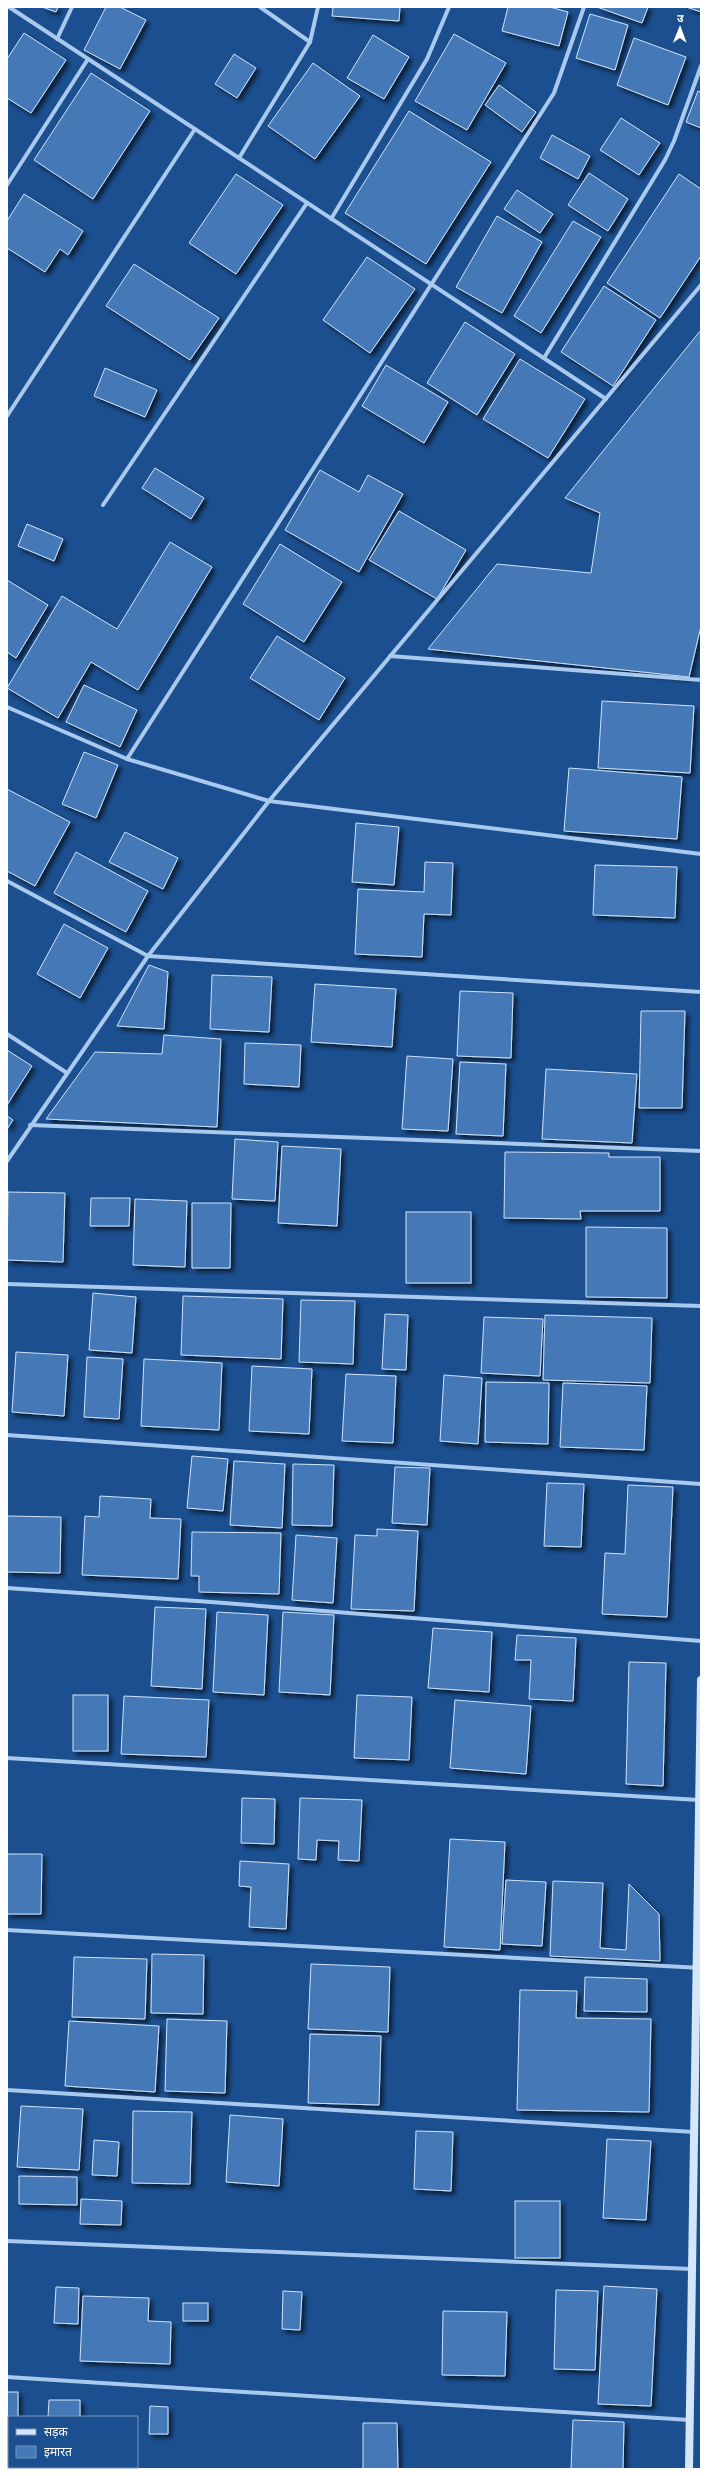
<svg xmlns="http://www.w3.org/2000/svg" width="708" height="2476" font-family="'Varela Round','Noto Sans Devanagari',sans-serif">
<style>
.building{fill:#4478b7;stroke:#cfe3fa;filter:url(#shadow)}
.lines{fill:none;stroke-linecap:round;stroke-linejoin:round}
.street{stroke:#a9c9ee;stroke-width:4}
.secondary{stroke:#d6e6fa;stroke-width:8}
</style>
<defs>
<filter id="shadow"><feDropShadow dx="3.5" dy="3.5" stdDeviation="2" flood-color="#0009"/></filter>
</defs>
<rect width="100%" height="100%" fill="#1b4f8f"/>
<g class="building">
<polygon points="42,7 58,7 56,12"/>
<polygon points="106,7 120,7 146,20 120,69 84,50"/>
<polygon points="333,7 400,7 399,21 332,16"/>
<polygon points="508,7 550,7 568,12 559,46 502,31"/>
<polygon points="597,7 648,7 642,23"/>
<polygon points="686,7 701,7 701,12"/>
<polygon points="590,14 628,25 615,70 576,58"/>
<polygon points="24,33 66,60 31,113 7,98 7,59"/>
<polygon points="454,34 506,63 467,130 415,101"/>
<polygon points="373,35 409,57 384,99 347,78"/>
<polygon points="634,38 686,57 668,105 617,85"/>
<polygon points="234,54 256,68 237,98 215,84"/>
<polygon points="313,63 360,96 315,159 268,126"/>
<polygon points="91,73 150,111 93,199 34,160"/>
<polygon points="499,85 536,112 522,132 485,105"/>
<polygon points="698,91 701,92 701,128 686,122"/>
<polygon points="409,111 491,162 426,264 345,213"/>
<polygon points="621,118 660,143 639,175 600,150"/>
<polygon points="552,135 590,156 578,179 540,158"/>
<polygon points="589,173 628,199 608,231 568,205"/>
<polygon points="236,174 283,205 236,274 189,243"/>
<polygon points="679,174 701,189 701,256 660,318 607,283"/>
<polygon points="517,190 553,214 540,233 504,209"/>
<polygon points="24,194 83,231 68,255 60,249 45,272 7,248 7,221"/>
<polygon points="497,216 542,242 502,313 456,287"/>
<polygon points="573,221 601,237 541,333 514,316"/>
<polygon points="367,257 415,289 370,353 323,320"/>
<polygon points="134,264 219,318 190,360 106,306"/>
<polygon points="604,286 656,320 613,386 561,352"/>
<polygon points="465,322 515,354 477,415 427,383"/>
<polygon points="701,330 701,626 689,677 428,649 497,564 591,573 600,513 565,498"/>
<polygon points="520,359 585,399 548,458 483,419"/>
<polygon points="386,365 448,402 424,443 362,406"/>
<polygon points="105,368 157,390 145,417 94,396"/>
<polygon points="155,468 204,498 191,519 142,488"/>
<polygon points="320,470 359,492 368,475 403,494 359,572 285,530"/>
<polygon points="399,511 466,550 437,599 369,560"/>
<polygon points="27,524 63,539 54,561 18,546"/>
<polygon points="170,542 212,567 138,690 91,662 58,718 7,688 62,596 117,629"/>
<polygon points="280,544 342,582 304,642 243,604"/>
<polygon points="7,580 48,605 16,658 7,652"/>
<polygon points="277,636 345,678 319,720 250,678"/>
<polygon points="84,685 137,710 120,747 66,722"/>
<polygon points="602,701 694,706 690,773 598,768"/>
<polygon points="84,752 118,765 96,818 62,804"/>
<polygon points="569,768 682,777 677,839 564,831"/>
<polygon points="7,789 70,822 35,886 7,871"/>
<polygon points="356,823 399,827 394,885 352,882"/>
<polygon points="125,832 178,858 163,889 109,862"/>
<polygon points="76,852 148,891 126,932 54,893"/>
<polygon points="425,862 453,863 451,915 424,914 422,957 355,954 358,889 424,892"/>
<polygon points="595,865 677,867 675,918 593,915"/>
<polygon points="64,924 108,948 80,998 37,974"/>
<polygon points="149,965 168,972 164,1029 117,1026"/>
<polygon points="212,975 272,977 269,1032 210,1029"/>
<polygon points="315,984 396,989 392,1047 311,1042"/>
<polygon points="460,991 513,993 511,1058 457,1056"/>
<polygon points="641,1011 685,1011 682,1108 639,1108"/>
<polygon points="164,1035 221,1039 217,1127 46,1119 95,1052 162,1054"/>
<polygon points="245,1043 301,1045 299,1087 244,1084"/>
<polygon points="7,1050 32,1066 7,1105"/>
<polygon points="407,1056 453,1059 448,1131 402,1129"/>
<polygon points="460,1062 506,1064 503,1136 456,1134"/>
<polygon points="546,1069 637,1074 632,1143 542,1139"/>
<polygon points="7,1116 13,1120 7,1129"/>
<polygon points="235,1139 278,1142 275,1201 232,1199"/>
<polygon points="282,1146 341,1149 337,1226 278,1223"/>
<polygon points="505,1152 609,1153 609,1157 660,1157 660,1211 580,1211 581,1219 504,1218"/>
<polygon points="8,1192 65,1193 63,1262 7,1260"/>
<polygon points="91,1198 130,1198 129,1226 90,1226"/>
<polygon points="135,1199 187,1201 185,1267 133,1265"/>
<polygon points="192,1203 231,1203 230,1268 192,1268"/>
<rect x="406" y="1212" width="65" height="71"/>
<polygon points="586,1227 667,1228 667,1298 586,1297"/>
<polygon points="93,1293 136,1297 132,1353 89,1350"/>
<polygon points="183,1296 283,1299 281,1359 181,1355"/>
<polygon points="301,1300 355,1301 353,1364 299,1362"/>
<polygon points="385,1314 408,1315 406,1370 382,1369"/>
<polygon points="545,1315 652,1318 650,1383 543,1380"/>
<polygon points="484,1317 543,1319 540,1376 481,1373"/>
<polygon points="16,1352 68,1355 64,1416 12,1412"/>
<polygon points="87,1357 123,1359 119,1419 84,1417"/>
<polygon points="144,1359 222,1363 219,1430 141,1426"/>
<polygon points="252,1366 312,1369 309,1434 249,1431"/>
<polygon points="346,1374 396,1376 393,1443 342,1441"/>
<polygon points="444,1375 482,1378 478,1444 440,1441"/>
<polygon points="486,1382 549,1383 548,1444 485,1442"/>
<polygon points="563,1383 647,1386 644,1450 560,1447"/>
<polygon points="192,1456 228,1459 223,1511 187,1508"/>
<polygon points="234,1461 285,1464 282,1528 230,1525"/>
<polygon points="293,1464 334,1465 332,1526 292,1525"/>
<polygon points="395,1467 430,1468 427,1525 392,1523"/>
<polygon points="547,1483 584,1484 581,1547 544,1546"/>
<polygon points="628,1485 673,1487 667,1617 602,1614 605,1553 625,1554"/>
<polygon points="100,1496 151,1499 150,1518 181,1519 178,1579 82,1575 85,1516 99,1517"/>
<polygon points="7,1516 61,1517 60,1573 7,1572"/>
<polygon points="377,1529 418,1531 414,1611 351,1609 355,1535 377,1536"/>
<polygon points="192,1532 281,1533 279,1594 199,1592 199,1576 191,1576"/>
<polygon points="296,1535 337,1538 333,1603 292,1600"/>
<polygon points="155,1607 206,1609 202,1689 151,1686"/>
<polygon points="217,1612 268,1615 264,1695 213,1692"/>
<polygon points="283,1612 334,1615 330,1695 279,1692"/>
<polygon points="433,1628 492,1632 489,1692 428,1688"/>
<polygon points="517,1635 576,1638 573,1701 529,1699 531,1660 515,1660"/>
<polygon points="629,1662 666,1663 663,1786 626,1784"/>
<rect x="73" y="1695" width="35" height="56"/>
<polygon points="357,1695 412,1697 409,1760 354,1758"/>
<polygon points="124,1696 209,1700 206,1757 121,1754"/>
<polygon points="455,1700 531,1706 526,1774 450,1768"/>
<polygon points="242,1798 275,1799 274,1844 241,1843"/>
<polygon points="300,1798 362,1800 359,1861 338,1860 339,1841 317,1840 316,1860 298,1859"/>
<polygon points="450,1839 505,1842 500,1950 444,1947"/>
<polygon points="7,1854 42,1854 41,1914 7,1914"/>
<polygon points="240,1861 289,1864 286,1929 249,1927 251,1887 239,1886"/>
<polygon points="506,1880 546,1882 542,1946 502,1944"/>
<polygon points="553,1881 603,1883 600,1948 626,1950 629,1884 659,1914 660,1961 550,1956"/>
<polygon points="152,1954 204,1955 203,2014 151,2013"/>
<polygon points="74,1957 147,1959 145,2019 72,2017"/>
<polygon points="311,1964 390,1967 388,2032 308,2029"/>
<polygon points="585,1977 647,1979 647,2012 584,2011"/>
<polygon points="520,1990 577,1991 576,2018 651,2019 649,2112 517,2110"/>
<polygon points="167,2019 227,2021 225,2093 165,2091"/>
<polygon points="69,2021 159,2026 155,2092 65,2086"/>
<polygon points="310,2034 381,2036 379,2105 308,2103"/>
<polygon points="21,2106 83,2109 79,2170 17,2167"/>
<polygon points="133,2111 192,2112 190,2184 132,2183"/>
<polygon points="230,2115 283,2119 279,2186 226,2182"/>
<polygon points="416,2131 453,2132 451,2191 414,2189"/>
<polygon points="607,2139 651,2141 646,2220 603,2218"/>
<polygon points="94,2140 119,2142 117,2176 92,2175"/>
<polygon points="19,2176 77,2177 77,2205 19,2204"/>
<polygon points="81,2199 122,2201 121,2225 80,2224"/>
<rect x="515" y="2201" width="45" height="57"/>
<polygon points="604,2286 657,2289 651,2406 598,2404"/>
<polygon points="56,2287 79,2288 78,2324 54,2323"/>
<polygon points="556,2290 598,2291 595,2370 554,2369"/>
<polygon points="283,2291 302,2292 300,2330 282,2329"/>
<polygon points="83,2296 149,2298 148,2321 171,2322 170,2364 80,2361"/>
<rect x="183" y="2303" width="25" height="18"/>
<polygon points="443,2311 507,2312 505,2376 442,2375"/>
<polygon points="7,2392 18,2392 18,2417 9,2417 9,2449 7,2449"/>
<polygon points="49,2400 80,2400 80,2417 48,2417"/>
<polygon points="150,2406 168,2407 168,2434 149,2434"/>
<polygon points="573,2420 624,2422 623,2469 571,2469"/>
<polygon points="363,2423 397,2423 398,2469 363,2469"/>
<rect x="48" y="2467" width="27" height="2"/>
</g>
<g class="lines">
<g class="street">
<polyline points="9,7 606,399"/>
<polyline points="260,7 310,42"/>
<polyline points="57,39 72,7"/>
<polyline points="239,158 310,42 318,7"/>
<polyline points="7,185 88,59"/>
<polyline points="331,219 427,59 449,7"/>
<polyline points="544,358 665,160 674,141 701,66"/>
<polyline points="7,416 195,129"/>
<polyline points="103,505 307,203"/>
<polyline points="390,656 701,680"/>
<polyline points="7,707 127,759 269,801 701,854"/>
<polyline points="127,759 554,93 584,7"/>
<polyline points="7,881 148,956 701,992"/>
<polyline points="7,1034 67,1073"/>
<polyline points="30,1125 701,1151"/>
<polyline points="7,1161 148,956 269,801 701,285"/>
<polyline points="7,1284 701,1306"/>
<polyline points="7,1435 701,1484"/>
<polyline points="7,1588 211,1602 701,1641"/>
<polyline points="7,1758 699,1800"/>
<polyline points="7,1930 701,1968"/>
<polyline points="7,2090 694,2132"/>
<polyline points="7,2241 692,2269"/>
<polyline points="7,2377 690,2420"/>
</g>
<polyline class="secondary" points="689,2469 701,1680"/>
</g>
<rect width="708" height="2476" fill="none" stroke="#ffffff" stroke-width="16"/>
<rect x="8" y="2416" width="130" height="52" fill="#1b4f8f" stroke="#7695bc"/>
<rect x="16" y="2429" width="20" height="6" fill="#d6e6fa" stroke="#7695bc"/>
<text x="44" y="2436" font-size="12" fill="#ffffff">सड़क</text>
<rect x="16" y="2446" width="20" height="12" fill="#4478b7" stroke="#7695bc"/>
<text x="44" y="2456" font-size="12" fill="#ffffff">इमारत</text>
<g transform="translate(680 28) rotate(1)" stroke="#1b4f8f" stroke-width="3" paint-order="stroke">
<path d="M0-3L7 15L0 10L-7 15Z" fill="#ffffff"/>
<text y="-6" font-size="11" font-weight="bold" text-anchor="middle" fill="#ffffff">उ</text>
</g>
</svg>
